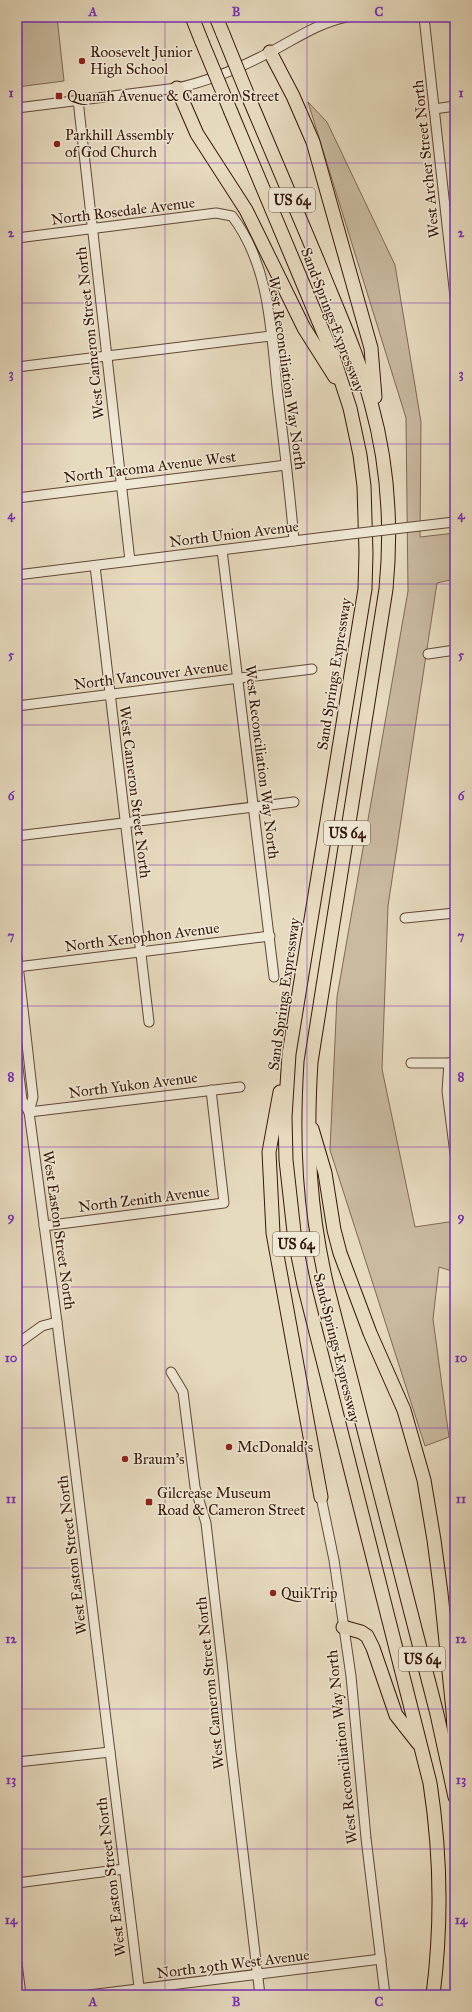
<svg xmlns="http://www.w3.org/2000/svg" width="472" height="2012" font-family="'IM FELL Great Primer',serif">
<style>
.green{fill:#c9baa0;stroke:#806854}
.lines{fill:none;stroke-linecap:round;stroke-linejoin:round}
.minor-casing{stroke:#624736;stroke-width:11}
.highway-casing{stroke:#361608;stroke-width:15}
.minor{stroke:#efe8d5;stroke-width:9}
.highway{stroke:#e7dbbf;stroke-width:13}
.minor-bridge-casing{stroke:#624736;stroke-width:11;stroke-linecap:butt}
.highway-bridge-casing{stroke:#361608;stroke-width:15;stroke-linecap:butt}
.minor-bridge{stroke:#efe8d5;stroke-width:9}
.highway-bridge{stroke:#e7dbbf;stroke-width:13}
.grid{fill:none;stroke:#7b2cbf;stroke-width:1;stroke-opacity:0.55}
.poi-dot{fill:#8f2418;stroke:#efe8d5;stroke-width:1.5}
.labels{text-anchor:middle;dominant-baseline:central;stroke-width:3;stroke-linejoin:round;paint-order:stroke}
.shield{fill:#efe8d5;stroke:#6e5546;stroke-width:1}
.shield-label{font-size:14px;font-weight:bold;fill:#361608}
.poi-label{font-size:15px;fill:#361608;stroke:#efe8d5;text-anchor:start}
.street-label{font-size:15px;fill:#361608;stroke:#efe8d5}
.neatline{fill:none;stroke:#7b2cbf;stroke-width:1.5}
.grid-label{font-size:13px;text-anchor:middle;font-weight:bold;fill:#7b2cbf}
</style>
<rect width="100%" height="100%" fill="#e7dbbf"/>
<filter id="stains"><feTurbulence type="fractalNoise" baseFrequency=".005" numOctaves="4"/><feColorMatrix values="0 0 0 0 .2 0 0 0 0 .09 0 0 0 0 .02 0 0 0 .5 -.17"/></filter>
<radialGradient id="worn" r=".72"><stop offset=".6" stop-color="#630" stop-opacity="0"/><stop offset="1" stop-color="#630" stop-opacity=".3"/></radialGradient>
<g class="green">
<polygon points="17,17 57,17 64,81 17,87"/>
<polygon points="308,102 327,122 395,265 421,422 420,537 455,533 455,579 437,583 388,906 382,1069 415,1227 455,1221 455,1272 439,1267 433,1319 449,1437 425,1446 330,1150 337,997 408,591 406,418"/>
</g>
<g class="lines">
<g class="minor-casing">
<g id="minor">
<polyline points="424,17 455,297"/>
<polyline points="78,100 130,561"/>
<path d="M17 108 177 88C210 81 242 67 272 51 295 39 320 22 347 17"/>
<polyline points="434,109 455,106"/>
<path d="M17 238 216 213 232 216C271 267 271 336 278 396 284 444 290 492 294 541"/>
<polyline points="17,367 271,336"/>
<polyline points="17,498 286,465"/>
<polyline points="222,550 274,977"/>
<polyline points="95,566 149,1022"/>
<polyline points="17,575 334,536"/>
<polyline points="428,654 455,650"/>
<polyline points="17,706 312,669"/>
<polyline points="17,836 294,802"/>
<polyline points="405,918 455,913"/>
<polyline points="17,956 33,1097 29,1112 57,1322 140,1995"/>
<polyline points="17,967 270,936"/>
<polyline points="17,1059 22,1100 29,1112"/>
<polyline points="411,1063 449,1063 455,1062"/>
<polyline points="449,1063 447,1091 455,1154"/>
<polyline points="29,1112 240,1087"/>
<polyline points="44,1226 224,1203 211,1090"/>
<polyline points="17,1344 42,1326 57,1322"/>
<polyline points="171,1372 183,1392 195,1487 206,1523 222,1662 231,1752 260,1995"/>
<polyline points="321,1497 334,1560 351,1676 366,1838 385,1995"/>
<polyline points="17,1762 110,1752"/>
<polyline points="17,1883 124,1869"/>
<polyline points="17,1963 21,1995"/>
<polyline points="89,1995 381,1959"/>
</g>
</g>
<g class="highway-casing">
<g id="highway">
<polyline points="192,17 202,42"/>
<polyline points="216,17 223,34"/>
<polyline points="270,52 293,96 313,142 371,348 375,397"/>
<polyline points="177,88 197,134 246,210 304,328 335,377"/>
<path d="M251 103C273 155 295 207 317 259 336 307 358 354 371 403 388 464 392 527 386 589L311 1062C306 1142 309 1211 328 1290L437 1714 455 1797"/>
<path d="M231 112 332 353 350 408 360 455 364 486 366 553 365 589 289 1054 285 1117 286 1160 295 1241 304 1285 430 1783C441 1854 442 1924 433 1995"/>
<polyline points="280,1092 269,1152 273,1233 321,1497"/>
<polyline points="312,1129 325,1173 334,1230 340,1253 370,1333 404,1410 424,1480 434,1540 441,1593 453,1711 455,1751"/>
<polyline points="343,1627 361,1632 367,1636 373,1648 396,1715 418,1743"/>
</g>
</g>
<use href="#minor" class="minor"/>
<use href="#highway" class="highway"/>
<g class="minor-bridge-casing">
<polyline id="minor-bridge" points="334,536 454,522"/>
</g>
<g class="highway-bridge-casing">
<g id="highway-bridge">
<polyline points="223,34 251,103"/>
<polyline points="202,42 231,112"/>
</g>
</g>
<use href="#minor-bridge" class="minor-bridge"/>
<use href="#highway-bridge" class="highway-bridge"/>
</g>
<path class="grid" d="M165 17V1995M307 17V1995M17 163H455M17 303H455M17 444H455M17 584H455M17 725H455M17 865H455M17 1006H455M17 1147H455M17 1287H455M17 1428H455M17 1568H455M17 1709H455M17 1849H455"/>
<g class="poi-dot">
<circle cx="82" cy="61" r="4"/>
<rect x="55" y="92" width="8" height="8" rx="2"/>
<circle cx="57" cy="144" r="4"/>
<circle cx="229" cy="1447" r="4"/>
<circle cx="125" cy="1459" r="4"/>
<rect x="145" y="1498" width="8" height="8" rx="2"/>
<circle cx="273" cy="1593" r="4"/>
</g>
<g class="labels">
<g class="shield">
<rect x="269" y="188" width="46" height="24" rx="3"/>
<rect x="324" y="821" width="46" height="24" rx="3"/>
<rect x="273" y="1232" width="46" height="24" rx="3"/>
<rect x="399" y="1647" width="46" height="24" rx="3"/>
</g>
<g class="shield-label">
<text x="292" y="200">US 64</text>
<text x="347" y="833">US 64</text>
<text x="296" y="1244">US 64</text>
<text x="422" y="1659">US 64</text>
</g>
<g class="poi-label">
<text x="90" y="52">Roosevelt Junior<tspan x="90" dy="17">High School</tspan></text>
<text x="67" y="96">Quanah Avenue &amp; Cameron Street</text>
<text x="65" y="135">Parkhill Assembly<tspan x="65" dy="17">of God Church</tspan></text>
<text x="237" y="1447">McDonald's</text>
<text x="133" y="1459">Braum's</text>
<text x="157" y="1493">Gilcrease Museum<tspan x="157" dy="17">Road &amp; Cameron Street</tspan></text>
<text x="281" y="1593">QuikTrip</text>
</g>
<g class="street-label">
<text transform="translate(426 159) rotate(-96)">West Archer Street North</text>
<text transform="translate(123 211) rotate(-7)">North Rosedale Avenue</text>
<text transform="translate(333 320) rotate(69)">Sand Springs Expressway</text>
<text transform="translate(90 333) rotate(-96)">West Cameron Street North</text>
<text transform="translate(287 373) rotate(82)">West Reconciliation Way North</text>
<text transform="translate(150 467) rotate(-7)">North Tacoma Avenue West</text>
<text transform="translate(234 534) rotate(-7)">North Union Avenue</text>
<text transform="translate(334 674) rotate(-81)">Sand Springs Expressway</text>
<text transform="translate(151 675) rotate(-7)">North Vancouver Avenue</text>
<text transform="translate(262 762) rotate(83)">West Reconciliation Way North</text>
<text transform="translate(135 792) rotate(83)">West Cameron Street North</text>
<text transform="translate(142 937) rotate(-7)">North Xenophon Avenue</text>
<text transform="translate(284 994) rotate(-82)">Sand Springs Expressway</text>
<text transform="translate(133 1085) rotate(-7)">North Yukon Avenue</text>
<text transform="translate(144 1199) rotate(-7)">North Zenith Avenue</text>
<text transform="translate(59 1230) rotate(82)">West Easton Street North</text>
<text transform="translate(337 1348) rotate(76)">Sand Springs Expressway</text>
<text transform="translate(72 1555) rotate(-97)">West Easton Street North</text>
<text transform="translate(210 1683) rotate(-96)">West Cameron Street North</text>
<text transform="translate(342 1747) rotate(-96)">West Reconciliation Way North</text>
<text transform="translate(111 1877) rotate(-97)">West Easton Street North</text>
<text transform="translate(233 1964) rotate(-7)">North 29th West Avenue</text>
</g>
</g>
<rect width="472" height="2012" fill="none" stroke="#e7dbbf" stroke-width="44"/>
<rect x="22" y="22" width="428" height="1968" class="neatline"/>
<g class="grid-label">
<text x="93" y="16">A</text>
<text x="236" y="16">B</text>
<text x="379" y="16">C</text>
<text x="11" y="97">1</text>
<text x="461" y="97">1</text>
<text x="11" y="237">2</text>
<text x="461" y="237">2</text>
<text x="11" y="378">3</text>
<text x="461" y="378">3</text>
<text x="11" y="519">4</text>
<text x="461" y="519">4</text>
<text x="11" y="659">5</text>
<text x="461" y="659">5</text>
<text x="11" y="800">6</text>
<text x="461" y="800">6</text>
<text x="11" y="940">7</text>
<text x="461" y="940">7</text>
<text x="11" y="1081">8</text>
<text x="461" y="1081">8</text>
<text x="11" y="1221">9</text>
<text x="461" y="1221">9</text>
<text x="11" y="1362">10</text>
<text x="461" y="1362">10</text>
<text x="11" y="1503">11</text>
<text x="461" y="1503">11</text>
<text x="11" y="1643">12</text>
<text x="461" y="1643">12</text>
<text x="11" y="1784">13</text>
<text x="461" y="1784">13</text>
<text x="11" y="1924">14</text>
<text x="461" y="1924">14</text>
<text x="93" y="2006">A</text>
<text x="236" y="2006">B</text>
<text x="379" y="2006">C</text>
</g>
<rect width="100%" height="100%" filter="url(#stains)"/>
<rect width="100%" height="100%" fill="url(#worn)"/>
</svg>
